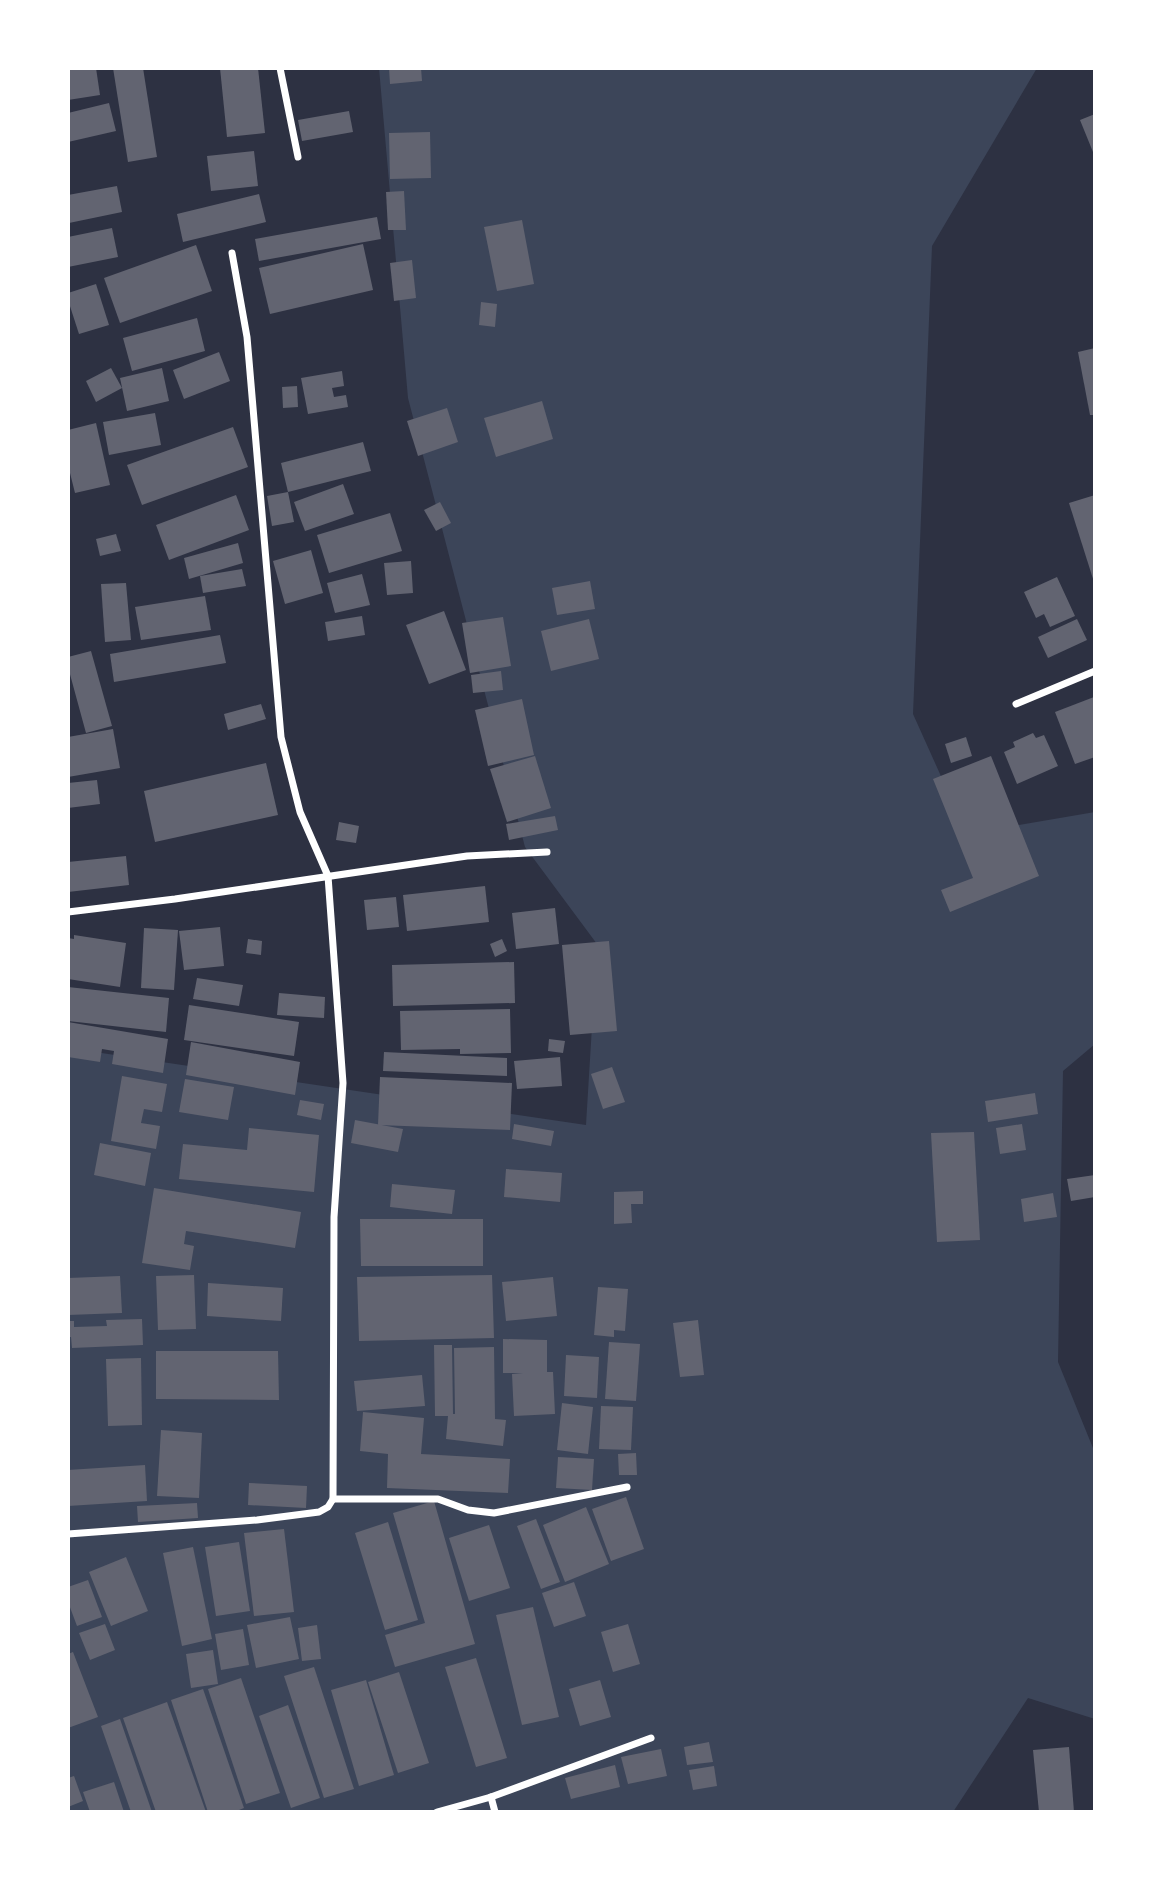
<svg xmlns="http://www.w3.org/2000/svg" width="1163" height="1880" font-family="Ubuntu,sans-serif">
<style>
.green{fill:#3c4559}
.building{fill:#626471}
.lines{fill:none;stroke-linecap:round;stroke-linejoin:round}
.minor{stroke:#fff;stroke-width:7}
</style>
<rect width="100%" height="100%" fill="#2d3142"/>
<polygon class="green" points="379,68 1037,68 932,246 913,714 967,834 1095,812 1095,1044 1063,1071 1058,1362 1095,1453 1095,1719 1028,1698 953,1812 68,1812 68,1048 586,1125 597,944 525,847 408,398"/>
<g class="building">
<polygon points="68,68 96,68 100,95 68,100"/>
<polygon points="113,68 143,68 157,157 128,162"/>
<polygon points="220,68 258,68 265,133 227,137"/>
<polygon points="389,68 421,68 422,81 390,84"/>
<polygon points="109,103 116,131 68,142 68,113"/>
<polygon points="349,111 353,132 302,141 298,120"/>
<polygon points="1095,114 1095,157 1080,120"/>
<polygon points="430,132 431,178 390,179 389,133"/>
<polygon points="254,151 258,186 211,191 207,156"/>
<polygon points="117,186 122,212 69,223 68,195"/>
<polygon points="404,191 406,230 388,230 386,192"/>
<polygon points="259,194 266,222 183,242 177,214"/>
<polygon points="377,217 381,239 259,261 255,239"/>
<polygon points="522,220 534,284 497,291 484,227"/>
<polygon points="112,228 118,257 68,267 68,237"/>
<polygon points="363,244 373,290 270,314 259,268"/>
<polygon points="196,245 212,291 120,323 104,278"/>
<polygon points="412,260 416,298 394,301 390,263"/>
<polygon points="96,284 109,325 79,334 68,300 68,293"/>
<polygon points="481,302 497,304 495,327 479,325"/>
<polygon points="197,318 205,351 132,371 123,338"/>
<polygon points="1095,348 1095,415 1090,415 1078,352"/>
<polygon points="219,352 230,381 184,399 173,370"/>
<polygon points="111,368 122,388 96,402 86,381"/>
<polygon points="162,368 169,401 127,411 120,378"/>
<polygon points="342,371 344,386 332,388 334,397 346,395 348,407 308,414 301,378"/>
<polygon points="297,386 298,407 283,408 282,387"/>
<polygon points="542,401 553,439 496,457 484,418"/>
<polygon points="447,408 458,442 418,456 407,421"/>
<polygon points="155,413 161,445 109,455 103,422"/>
<polygon points="96,423 110,485 75,493 68,465 68,430"/>
<polygon points="233,427 248,467 142,505 127,465"/>
<polygon points="363,442 371,471 288,492 281,463"/>
<polygon points="343,484 354,514 305,531 294,502"/>
<polygon points="288,492 294,522 272,526 267,496"/>
<polygon points="236,495 249,530 169,560 156,525"/>
<polygon points="1095,495 1095,582 1094,582 1069,503"/>
<polygon points="440,502 451,523 436,531 424,510"/>
<polygon points="390,513 402,551 329,573 317,535"/>
<polygon points="116,534 121,551 100,556 96,539"/>
<polygon points="238,543 243,563 189,579 184,558"/>
<polygon points="311,550 323,593 285,604 273,561"/>
<polygon points="411,561 413,593 387,595 384,563"/>
<polygon points="242,569 246,586 203,593 200,576"/>
<polygon points="362,574 370,605 335,613 327,583"/>
<polygon points="1057,577 1075,616 1050,627 1044,614 1036,618 1024,592"/>
<polygon points="590,581 595,609 557,615 552,588"/>
<polygon points="126,583 131,640 105,642 101,584"/>
<polygon points="205,596 211,630 141,640 135,607"/>
<polygon points="444,611 466,670 429,684 406,625"/>
<polygon points="362,616 365,635 328,641 325,622"/>
<polygon points="503,617 511,666 470,673 462,623"/>
<polygon points="589,619 599,659 551,671 541,631"/>
<polygon points="1077,619 1087,640 1048,658 1038,637"/>
<polygon points="220,635 226,663 114,682 110,654"/>
<polygon points="91,651 112,726 86,733 68,667 68,657"/>
<polygon points="501,671 503,690 473,693 471,675"/>
<polygon points="1094,697 1095,757 1075,764 1055,712"/>
<polygon points="522,699 534,755 488,766 475,710"/>
<polygon points="261,704 266,719 228,730 224,714"/>
<polygon points="113,729 120,768 68,777 68,737"/>
<polygon points="1033,733 1036,738 1044,735 1058,766 1017,784 1004,752 1015,747 1013,742"/>
<polygon points="966,737 972,756 951,763 945,744"/>
<polygon points="535,756 551,808 507,822 490,769"/>
<polygon points="991,756 1039,876 950,912 941,890 973,878 933,779"/>
<polygon points="266,763 278,815 155,842 144,791"/>
<polygon points="97,780 100,804 68,808 68,783"/>
<polygon points="555,816 558,830 509,840 506,824"/>
<polygon points="339,822 359,826 356,843 336,840"/>
<polygon points="126,856 129,885 68,892 68,862"/>
<polygon points="485,886 489,922 407,931 403,895"/>
<polygon points="396,897 399,927 367,930 364,900"/>
<polygon points="555,908 559,944 516,949 512,913"/>
<polygon points="220,927 224,966 184,970 179,931"/>
<polygon points="144,928 178,930 174,990 141,988"/>
<polygon points="74,935 126,943 120,987 68,979 68,938 74,939"/>
<polygon points="248,939 262,941 261,955 246,953"/>
<polygon points="502,939 507,951 495,957 490,944"/>
<polygon points="609,941 617,1031 570,1035 562,945"/>
<polygon points="514,962 515,1003 393,1006 392,965"/>
<polygon points="197,978 243,985 239,1006 193,999"/>
<polygon points="68,987 169,998 166,1032 68,1021"/>
<polygon points="279,993 325,997 324,1018 277,1015"/>
<polygon points="189,1005 299,1022 294,1056 184,1040"/>
<polygon points="510,1009 511,1053 460,1054 460,1049 401,1050 400,1011"/>
<polygon points="68,1022 168,1039 163,1073 112,1064 114,1051 102,1049 100,1062 68,1057"/>
<polygon points="549,1039 565,1041 563,1053 548,1051"/>
<polygon points="191,1042 300,1062 295,1095 186,1075"/>
<polygon points="384,1052 507,1058 507,1076 383,1071"/>
<polygon points="560,1057 562,1086 517,1089 514,1061"/>
<polygon points="612,1067 625,1102 603,1109 591,1074"/>
<polygon points="122,1076 167,1084 162,1112 144,1109 141,1123 160,1126 156,1149 111,1141"/>
<polygon points="380,1077 512,1083 510,1130 378,1125"/>
<polygon points="185,1079 234,1087 228,1120 179,1112"/>
<polygon points="1035,1093 1038,1114 988,1122 985,1101"/>
<polygon points="300,1100 324,1104 321,1120 297,1115"/>
<polygon points="355,1120 403,1129 398,1152 351,1143"/>
<polygon points="514,1124 554,1131 551,1146 512,1139"/>
<polygon points="1022,1124 1026,1150 1000,1154 996,1128"/>
<polygon points="249,1128 319,1135 314,1192 179,1179 183,1144 247,1150"/>
<polygon points="974,1132 980,1240 937,1242 931,1133"/>
<polygon points="100,1143 151,1153 145,1186 94,1175"/>
<polygon points="506,1169 562,1173 560,1202 504,1197"/>
<polygon points="1095,1175 1095,1197 1071,1201 1067,1179"/>
<polygon points="392,1184 455,1190 452,1214 390,1207"/>
<polygon points="154,1188 301,1212 295,1248 186,1231 184,1244 194,1246 190,1270 142,1263"/>
<polygon points="643,1191 643,1204 631,1204 632,1223 614,1224 614,1192"/>
<polygon points="1053,1193 1057,1217 1024,1222 1021,1199"/>
<polygon points="360,1219 483,1219 483,1266 361,1266"/>
<polygon points="194,1275 196,1329 158,1330 156,1276"/>
<polygon points="492,1275 494,1338 359,1341 357,1277"/>
<polygon points="120,1276 122,1313 68,1315 68,1278"/>
<polygon points="553,1277 557,1316 506,1321 502,1282"/>
<polygon points="208,1283 283,1288 281,1321 207,1316"/>
<polygon points="598,1287 628,1289 625,1331 614,1330 614,1337 594,1335"/>
<polygon points="142,1319 143,1345 72,1348 71,1337 68,1337 68,1321 74,1321 74,1327 107,1326 106,1320"/>
<polygon points="698,1320 704,1375 680,1377 673,1323"/>
<polygon points="503,1339 547,1340 547,1372 553,1372 555,1414 514,1416 512,1374 523,1373 503,1373"/>
<polygon points="609,1342 640,1344 636,1401 605,1399"/>
<polygon points="434,1345 452,1345 453,1414 455,1414 454,1348 494,1347 495,1419 506,1420 503,1446 446,1439 448,1416 435,1416"/>
<polygon points="156,1351 278,1351 279,1400 156,1399"/>
<polygon points="566,1355 599,1357 597,1398 564,1396"/>
<polygon points="141,1358 142,1425 108,1426 106,1359"/>
<polygon points="422,1375 425,1406 357,1411 354,1381"/>
<polygon points="562,1403 593,1407 588,1454 557,1450"/>
<polygon points="601,1406 633,1407 631,1450 599,1449"/>
<polygon points="363,1412 424,1418 421,1454 510,1459 508,1493 387,1488 388,1454 360,1451"/>
<polygon points="161,1430 202,1433 199,1498 157,1496"/>
<polygon points="636,1453 637,1475 619,1475 618,1454"/>
<polygon points="558,1457 594,1459 592,1490 556,1488"/>
<polygon points="145,1465 147,1501 68,1506 68,1470"/>
<polygon points="249,1483 307,1486 306,1508 248,1505"/>
<polygon points="626,1497 644,1549 611,1561 592,1509"/>
<polygon points="434,1501 475,1644 395,1667 385,1635 425,1623 393,1513"/>
<polygon points="197,1503 198,1518 138,1522 137,1506"/>
<polygon points="586,1507 609,1564 565,1582 543,1525"/>
<polygon points="536,1519 560,1582 541,1589 517,1526"/>
<polygon points="388,1522 418,1620 385,1630 355,1533"/>
<polygon points="489,1525 510,1588 469,1601 449,1538"/>
<polygon points="284,1529 294,1612 254,1616 244,1533"/>
<polygon points="239,1542 250,1611 216,1616 205,1547"/>
<polygon points="193,1547 212,1639 182,1646 163,1553"/>
<polygon points="126,1557 148,1611 111,1626 89,1572"/>
<polygon points="88,1580 102,1617 77,1626 68,1602 68,1587"/>
<polygon points="574,1582 586,1616 554,1627 542,1593"/>
<polygon points="533,1607 559,1717 522,1725 496,1615"/>
<polygon points="290,1617 299,1659 256,1668 247,1625"/>
<polygon points="105,1624 115,1650 90,1660 79,1633"/>
<polygon points="628,1624 640,1664 613,1672 601,1632"/>
<polygon points="317,1625 321,1659 302,1661 298,1628"/>
<polygon points="243,1629 249,1665 221,1670 215,1634"/>
<polygon points="213,1650 218,1684 191,1688 186,1654"/>
<polygon points="73,1652 98,1717 68,1728 68,1654"/>
<polygon points="476,1658 507,1758 476,1767 445,1667"/>
<polygon points="314,1667 354,1789 324,1798 284,1676"/>
<polygon points="399,1672 429,1763 398,1773 368,1682"/>
<polygon points="241,1678 280,1793 246,1804 208,1689"/>
<polygon points="366,1680 394,1775 359,1786 331,1690"/>
<polygon points="600,1680 611,1717 580,1726 569,1689"/>
<polygon points="203,1689 244,1808 234,1812 208,1812 171,1700"/>
<polygon points="167,1702 206,1812 156,1812 123,1718"/>
<polygon points="288,1705 320,1798 291,1808 259,1716"/>
<polygon points="120,1719 152,1812 131,1812 101,1726"/>
<polygon points="709,1742 713,1762 687,1765 684,1747"/>
<polygon points="1069,1747 1074,1812 1039,1812 1033,1750"/>
<polygon points="661,1749 667,1776 628,1784 621,1757"/>
<polygon points="615,1765 620,1787 571,1799 565,1778"/>
<polygon points="714,1766 717,1786 693,1790 689,1770"/>
<polygon points="74,1776 83,1801 68,1807 68,1778"/>
<polygon points="114,1782 124,1812 90,1812 83,1792"/>
</g>
<g class="lines">
<g class="minor">
<polyline points="280,68 298,157"/>
<polyline points="1016,704 1095,671"/>
<polyline points="68,912 175,899 467,856 547,852"/>
<polyline points="333,1499 438,1499 468,1510 494,1513 627,1487"/>
<polyline points="68,1534 257,1520 319,1512 328,1507 333,1499 334,1217 343,1083 328,876 300,812 281,737 247,337 232,253"/>
<polyline points="491,1797 495,1812"/>
<polyline points="437,1812 491,1797 651,1738"/>
</g>
</g>
<rect width="1163" height="1880" fill="none" stroke="#ffffff" stroke-width="140"/>
</svg>
